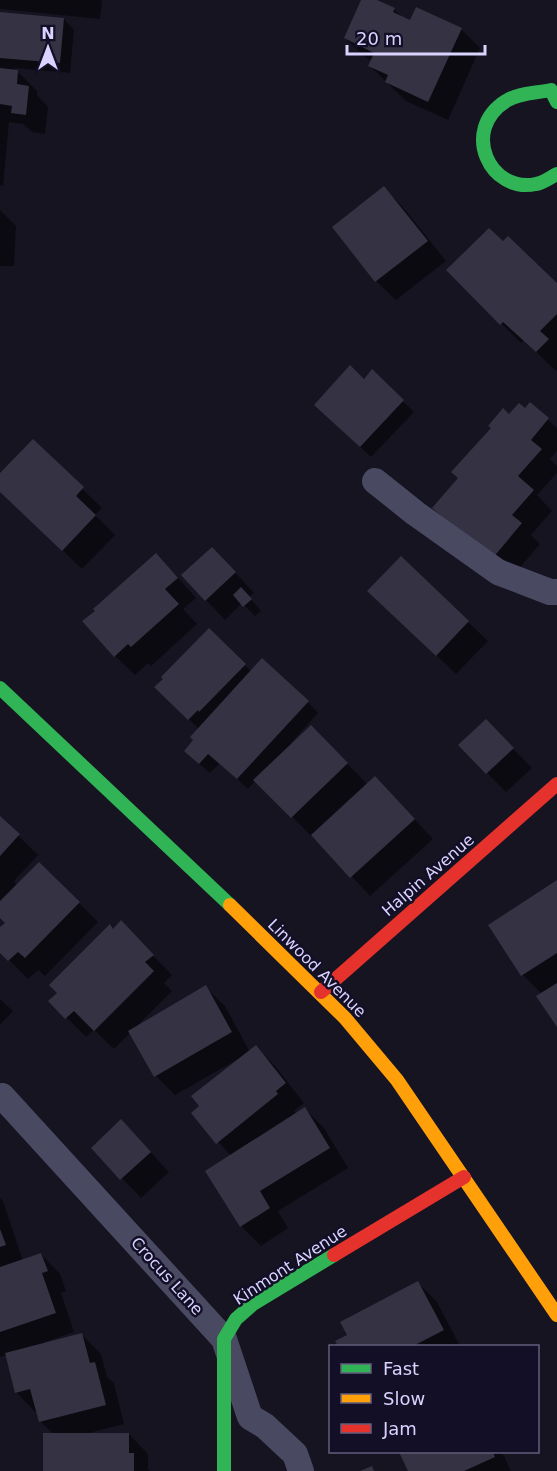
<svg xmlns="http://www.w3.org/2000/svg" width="557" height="1471" font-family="'DejaVu Sans',sans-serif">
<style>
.shadow{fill:#0007}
.building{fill:#343243}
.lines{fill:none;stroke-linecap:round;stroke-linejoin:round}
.lane{stroke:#4a4962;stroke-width:26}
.fast{stroke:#30b455;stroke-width:14}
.slow{stroke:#ff9f0a;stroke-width:14}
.jam{stroke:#e5322d;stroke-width:14}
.labels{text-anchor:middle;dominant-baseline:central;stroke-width:5;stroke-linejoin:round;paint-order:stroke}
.street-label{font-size:16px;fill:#d9d4ff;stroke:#130f26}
</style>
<rect width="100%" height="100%" fill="#161421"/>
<g class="shadow">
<polygon points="0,0 102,0 100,19 0,9"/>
<polygon points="362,0 374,0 394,9 404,19 411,22 461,29 480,48 448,120 406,101 370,66 372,61 365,57 345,38"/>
<polygon points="0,14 64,19 74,30 70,73 14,68 37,91 37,95 48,107 45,134 32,132 23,124 9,122 3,186 0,185"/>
<polygon points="384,188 403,207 446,261 396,300 376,281"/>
<polygon points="0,210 16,226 14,266 0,266"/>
<polygon points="448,270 557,285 557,370 556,371 524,340 521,343"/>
<polygon points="372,371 414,412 371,457 326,415"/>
<polygon points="530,404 557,428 557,451 550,459 557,466 557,473 537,495 552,511 531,535 540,544 512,577 453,527 510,416 525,411"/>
<polygon points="33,441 102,508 95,515 115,535 82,569 0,490 0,475"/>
<polygon points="401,558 488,641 456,674 389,610"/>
<polygon points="231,568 254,593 249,597 261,611 255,616 242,603 225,620 206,600"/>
<polygon points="175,574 196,598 183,609 197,624 151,666 148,663 135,675 115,656"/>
<polygon points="209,630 252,672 308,702 318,713 291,743 293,744 311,727 368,785 394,797 433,839 370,896 313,835 311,836 256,780 248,789 220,763 210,773 196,761 195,740 199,729 156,687"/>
<polygon points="486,721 532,768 506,792 487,773"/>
<polygon points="0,818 38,855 14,881 17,886 79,903 98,922 45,976 38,970 28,979 0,951 0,929 6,923 0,917"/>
<polygon points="557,882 557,1025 542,994 523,975 490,925"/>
<polygon points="114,930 140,942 172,975 164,983 172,991 136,1027 205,987 225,1006 250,1052 256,1047 275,1066 304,1103 294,1111 296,1114 305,1109 324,1128 348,1168 278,1211 288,1228 261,1246 242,1227 207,1171 231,1156 193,1113 239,1060 238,1059 175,1095 156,1076 130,1033 114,1049 94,1030 86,1037 50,1001"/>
<polygon points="0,999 13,1011 0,1025"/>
<polygon points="140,1141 169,1172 141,1198 93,1148"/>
<polygon points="0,1198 3,1201 23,1261 41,1254 60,1274 66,1291 61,1293 74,1332 45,1342 46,1344 82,1335 101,1354 107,1377 114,1383 124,1424 89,1433 129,1434 148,1454 148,1469 150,1471 44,1471 53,1434 40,1421 37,1411 35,1412 16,1392 7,1355 0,1357"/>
<polygon points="418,1283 437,1302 460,1346 340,1346 337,1341 349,1335"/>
<polygon points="401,1452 502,1452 511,1471 409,1471"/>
</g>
<g class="building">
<polygon points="361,0 377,0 395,8 393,12 410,20 416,7 462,28 428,102 385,82 388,75 368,66 374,53 344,38"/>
<polygon points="0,12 64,18 60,63 0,58"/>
<polygon points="0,68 18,70 17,84 29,86 26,115 11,113 12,106 0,104"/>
<polygon points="384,186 428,241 375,282 332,227"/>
<polygon points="489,228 503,241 508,236 557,283 557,314 540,331 549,339 536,352 503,322 500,325 446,270"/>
<polygon points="350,365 364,379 372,369 404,400 360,447 314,405"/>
<polygon points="530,402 549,418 531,440 542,449 518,476 534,490 512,515 522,523 492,559 432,508 458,478 451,472 491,428 488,426 503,408 509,414 519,403 525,408"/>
<polygon points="33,439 84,487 76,496 96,515 62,551 0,492 0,473"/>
<polygon points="212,547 236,572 205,601 181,575"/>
<polygon points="156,553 178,578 165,589 179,604 131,647 128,644 114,657 82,621 95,611 93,609"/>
<polygon points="401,556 469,621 436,656 367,591"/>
<polygon points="241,587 252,599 243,607 233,595"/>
<polygon points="209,628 246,664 199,712 198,710 188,720 154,687 163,679 161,677"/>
<polygon points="262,658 309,701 237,779 208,754 199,764 184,751 193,740 190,737"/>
<polygon points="486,719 514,748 486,774 458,745"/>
<polygon points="311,725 348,763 291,818 253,780"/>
<polygon points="375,776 415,819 350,878 311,835"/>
<polygon points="0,816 20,834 0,856"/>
<polygon points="39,862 80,902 25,958 18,952 8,961 0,953 0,927 5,923 0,918 0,901"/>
<polygon points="557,880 557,953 521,976 488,925"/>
<polygon points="121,920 154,955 145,962 154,971 94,1031 74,1011 65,1019 48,1001 57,993 49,985 110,924 113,929"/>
<polygon points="557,983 557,1027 536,996"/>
<polygon points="206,985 232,1032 154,1077 128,1031"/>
<polygon points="256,1045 286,1083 276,1091 278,1094 216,1144 191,1113 199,1106 191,1096"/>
<polygon points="305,1107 330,1148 260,1191 270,1208 240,1227 205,1171"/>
<polygon points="121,1119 151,1152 120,1180 91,1148"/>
<polygon points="0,1229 6,1245 0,1247"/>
<polygon points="41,1253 48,1271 42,1273 56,1313 0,1332 0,1267"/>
<polygon points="418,1281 444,1330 413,1346 338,1346 335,1341 347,1335 340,1322"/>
<polygon points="82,1333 90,1363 95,1362 106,1405 39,1422 30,1389 15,1393 5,1353"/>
<polygon points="43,1433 129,1433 129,1453 134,1453 134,1471 43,1471"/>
<polygon points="399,1452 493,1452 495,1457 464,1471 408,1471"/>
<polygon points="372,1466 374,1471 360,1471"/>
</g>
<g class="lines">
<g class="lane">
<polyline points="375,481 415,513 498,572 550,592 557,592"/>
<polyline points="2,1096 224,1339 250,1417 265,1426 295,1454 301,1471"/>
</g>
<g class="fast">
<path d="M557 102 551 90C537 93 518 93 506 101 460 130 490 194 536 184 543 183 551 177 557 174"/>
<polyline points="0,688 230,905"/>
<polyline points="224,1471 224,1339 236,1319 253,1304 334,1255"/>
</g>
<polyline class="slow" points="230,905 345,1018 397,1080 557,1315"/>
<g class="jam">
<polyline points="321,992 557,784"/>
<polyline points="334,1255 464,1177"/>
</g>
</g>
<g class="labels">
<g class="street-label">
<text transform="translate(428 875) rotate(-41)">Halpin Avenue</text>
<text transform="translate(317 968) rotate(45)">Linwood Avenue</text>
<text transform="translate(290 1265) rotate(-33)">Kinmont Avenue</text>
<text transform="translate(167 1276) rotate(48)">Crocus Lane</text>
</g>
</g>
<rect x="329" y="1345" width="210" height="108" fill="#130f26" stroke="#625e7d" stroke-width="1.5"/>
<rect x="341" y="1364" width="30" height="9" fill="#30b455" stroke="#625e7d" stroke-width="1.5"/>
<text x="383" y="1375" font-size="18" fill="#d9d4ff">Fast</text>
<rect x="341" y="1394" width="30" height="9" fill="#ff9f0a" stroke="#625e7d" stroke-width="1.5"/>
<text x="383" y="1405" font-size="18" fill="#d9d4ff">Slow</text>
<rect x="341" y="1424" width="30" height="9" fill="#e5322d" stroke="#625e7d" stroke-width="1.5"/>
<text x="383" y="1435" font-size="18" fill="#d9d4ff">Jam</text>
<g transform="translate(48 48)" stroke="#130f26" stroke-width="4.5" paint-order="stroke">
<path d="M0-4.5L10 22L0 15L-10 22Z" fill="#d9d4ff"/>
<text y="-9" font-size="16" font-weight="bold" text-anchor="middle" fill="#d9d4ff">N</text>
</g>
<path d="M347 45v9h138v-9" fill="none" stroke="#d9d4ff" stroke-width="3"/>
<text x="356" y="45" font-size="18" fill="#d9d4ff" stroke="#130f26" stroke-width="4.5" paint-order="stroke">20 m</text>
</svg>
